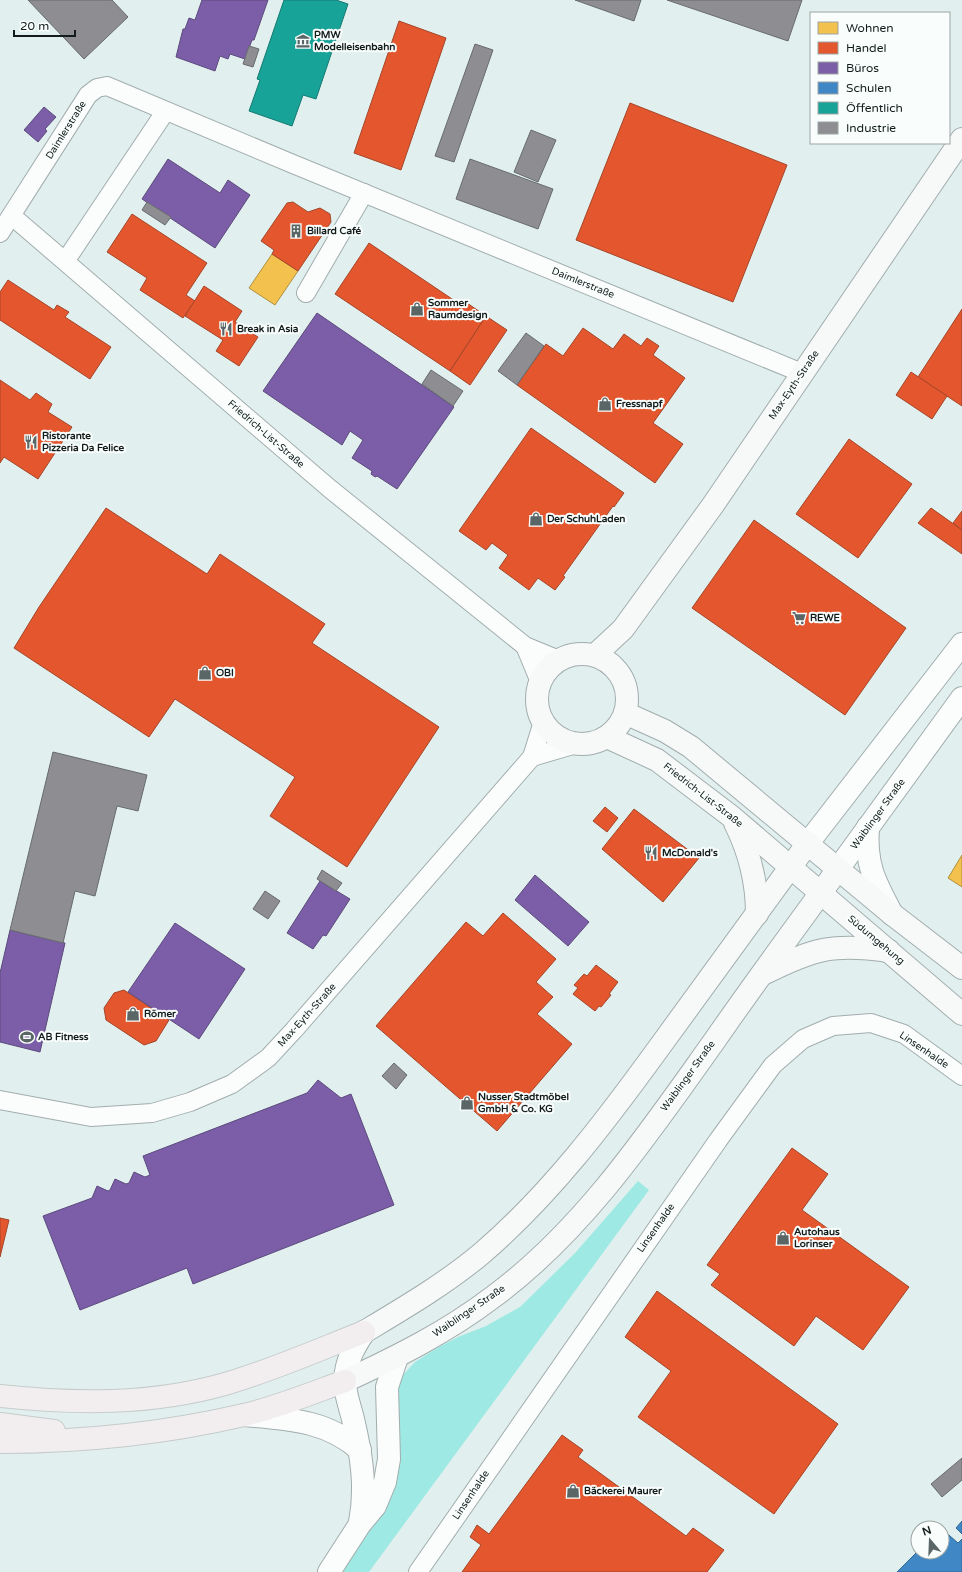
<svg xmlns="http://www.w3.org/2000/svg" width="962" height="1572" font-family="'Varela Round',sans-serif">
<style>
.green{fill:#9fe9e4}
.homes{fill:#f2c14e;stroke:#af903f}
.shops{fill:#e4572e;stroke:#a54528}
.offices{fill:#7b5ea7;stroke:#5c4a7d}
.schools{fill:#3f88c5;stroke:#326892}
.public{fill:#17a398;stroke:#167a72}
.industry{fill:#8d8d92;stroke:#686b6e}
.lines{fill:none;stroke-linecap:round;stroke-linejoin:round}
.minor-casing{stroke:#a2adad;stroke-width:20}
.tertiary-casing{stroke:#a2adad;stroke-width:24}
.secondary-casing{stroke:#a2adad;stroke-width:24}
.trunk-casing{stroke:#c5cccb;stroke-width:24}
.minor{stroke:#fafdfc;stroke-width:18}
.tertiary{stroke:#fafdfc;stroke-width:22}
.secondary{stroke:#f7f8f8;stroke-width:22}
.trunk{stroke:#f2eef0;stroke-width:22}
.labels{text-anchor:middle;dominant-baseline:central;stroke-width:4;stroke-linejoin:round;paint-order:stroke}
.poi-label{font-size:10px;font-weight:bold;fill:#121c1b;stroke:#f9fefd;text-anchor:start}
.street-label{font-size:10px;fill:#121c1b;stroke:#f9fefd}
</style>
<rect width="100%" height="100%" fill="#e1f0ee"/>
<polygon class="green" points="638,1181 649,1190 369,1572 340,1572 358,1548 389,1493 394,1398 401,1377 415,1362 437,1348 458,1337 486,1326 520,1307 575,1253"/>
<g class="homes">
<polygon points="272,254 298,271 275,305 249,288"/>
<polygon points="962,855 962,887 948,878"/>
</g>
<g class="shops">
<polygon points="399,21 446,38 401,170 354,153"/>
<polygon points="630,103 787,165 733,302 576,240"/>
<polygon points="293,202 308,212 320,208 330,214 331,222 298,271 272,254 274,250 261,241 287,203"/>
<polygon points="132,214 207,263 186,295 195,301 183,318 140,290 147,278 107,252"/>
<polygon points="369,243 458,303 467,303 486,316 450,371 335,294"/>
<polygon points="8,280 54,310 57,305 69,312 65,317 111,347 90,379 0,320 0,292"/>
<polygon points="204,286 242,311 235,322 258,337 239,366 216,351 223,340 185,316"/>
<polygon points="962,309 962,406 918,377"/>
<polygon points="486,316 507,330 470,385 450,371"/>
<polygon points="583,328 613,349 624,334 641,346 647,338 659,346 653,355 685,378 653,423 683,444 655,483 517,385 546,344 563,356"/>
<polygon points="911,372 947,396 932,419 896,395"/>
<polygon points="0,380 30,400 36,393 52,404 48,412 72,427 38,479 4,457 0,463"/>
<polygon points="531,428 624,493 614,507 613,506 563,576 565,577 555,590 538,578 529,590 499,568 508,555 492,543 486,550 459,531"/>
<polygon points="849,439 912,484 858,558 796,514"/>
<polygon points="106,508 207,574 220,554 325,624 312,643 439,727 347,867 270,816 295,777 175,699 149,737 14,648 39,607"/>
<polygon points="931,508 962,530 962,554 918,523"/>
<polygon points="962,511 962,530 953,523"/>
<polygon points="754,520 906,628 845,715 692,608"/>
<polygon points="605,807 618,818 607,832 593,821"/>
<polygon points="634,809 699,858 663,902 602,849"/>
<polygon points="503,913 556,959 536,982 553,997 537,1014 572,1044 497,1131 376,1026 466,922 483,936"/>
<polygon points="596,965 618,982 609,994 611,995 601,1007 599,1006 595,1011 573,994 578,988 574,985 584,974 587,976"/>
<polygon points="124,990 169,1020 156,1041 144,1045 106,1020 104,1008 114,993"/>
<polygon points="792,1148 828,1174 802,1210 909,1287 863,1350 816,1316 794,1346 711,1285 720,1274 707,1265"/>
<polygon points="0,1218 9,1220 0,1257"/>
<polygon points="657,1291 838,1424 774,1514 638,1417 671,1371 625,1337"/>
<polygon points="562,1435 583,1450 578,1457 686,1536 693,1528 724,1550 707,1572 462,1572 481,1545 470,1537 477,1525 489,1534"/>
</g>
<g class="offices">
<polygon points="202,0 268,0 254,40 252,40 245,59 230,54 228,59 220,56 215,71 176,57 183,29 185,29 189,18 195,20"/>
<polygon points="44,107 56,117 45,129 47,131 38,142 24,130"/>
<polygon points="168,159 220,193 228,180 250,195 215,248 142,199"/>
<polygon points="317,313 454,407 397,489 377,476 375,477 371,474 372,471 352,458 363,440 350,431 342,445 263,391"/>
<polygon points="535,875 589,922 568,946 515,900"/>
<polygon points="320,881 350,899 326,936 323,935 313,949 287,933"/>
<polygon points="175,923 245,969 199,1039 128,992"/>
<polygon points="10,930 65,943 40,1052 0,1042 0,973"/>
<polygon points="318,1080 341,1098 351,1094 394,1205 193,1284 187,1268 80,1310 43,1216 92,1198 97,1186 108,1191 110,1190 115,1179 126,1184 129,1183 134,1172 145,1177 150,1175 143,1156 307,1093"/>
</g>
<g class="schools">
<polygon points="962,1521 962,1534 956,1528"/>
<polygon points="942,1529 958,1543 962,1539 962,1572 897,1572 918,1551 942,1552"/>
</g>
<polygon class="public" points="284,0 336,0 348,4 316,99 303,95 292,126 249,111 260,80 257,79"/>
<g class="industry">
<polygon points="28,0 112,0 128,17 84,59"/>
<polygon points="575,0 641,0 634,21"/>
<polygon points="667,0 802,0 788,41"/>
<polygon points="475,44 493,50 454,162 435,156"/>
<polygon points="249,46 259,49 253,67 243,64"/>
<polygon points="531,130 556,140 538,182 514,172"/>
<polygon points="470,159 553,189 538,229 456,199"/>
<polygon points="147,202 171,217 165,225 142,210"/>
<polygon points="526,333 544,346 517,385 498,371"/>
<polygon points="431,370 463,391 453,406 422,384"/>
<polygon points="53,752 147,775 138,811 117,806 95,896 75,891 63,943 10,930"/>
<polygon points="322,870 342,883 336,891 317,879"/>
<polygon points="265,891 280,901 268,919 253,909"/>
<polygon points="394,1063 407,1075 396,1089 382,1076"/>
<polygon points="962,1458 962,1480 942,1497 931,1484"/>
</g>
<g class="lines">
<g class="minor-casing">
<g id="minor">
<polyline points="12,216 329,488 525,646 559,660"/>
<polyline points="0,233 88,95 97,88 107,86 293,164 802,373"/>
<polyline points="66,260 165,112"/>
<polyline points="306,293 364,193"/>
<polyline points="525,646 540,682"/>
<polyline points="532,757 576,744"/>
<polyline points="0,1100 91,1117 152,1113 190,1102 232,1084 268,1058 294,1030 532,757 543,722"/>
<polyline points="418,1572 719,1139 773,1065 803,1039 833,1026 871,1023 904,1034 962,1076"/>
</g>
</g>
<g class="tertiary-casing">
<g id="tertiary">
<path d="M868 827C865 865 875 882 892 914"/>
<polyline points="808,843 962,644"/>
<polyline points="838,869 962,698"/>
<path d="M245 1415C287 1419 327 1420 360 1450"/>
<path d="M360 1522C367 1487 361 1453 353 1419 350 1407 344 1391 345 1380 346 1361 354 1347 364 1332"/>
<polyline points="329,1572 360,1524 375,1506 385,1482 389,1459 387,1387 397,1357"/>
</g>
</g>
<g class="secondary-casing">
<g id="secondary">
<circle cx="582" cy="699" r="45"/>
<polyline points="595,655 623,629 713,505 962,139"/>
<polyline points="625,713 665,731 691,747 892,914 962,968"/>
<polyline points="607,737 657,760 732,817 962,1014"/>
<path d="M735 823C750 853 757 881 757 914"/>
<path d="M765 973C815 948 834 943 889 951"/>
<path d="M364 1332C404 1308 445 1284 481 1254 550 1195 605 1122 658 1049 708 980 758 911 808 843"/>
<path d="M345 1381C397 1357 447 1332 493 1297 584 1230 650 1131 715 1040 755 982 797 926 838 869"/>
</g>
</g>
<g class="trunk-casing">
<g id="trunk">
<path d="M0 1396C76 1404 151 1405 225 1384 273 1370 318 1350 364 1332"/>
<polyline points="0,1424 54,1431"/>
<path d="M0 1442C80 1442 166 1433 244 1415 278 1407 312 1393 345 1381"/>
</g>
</g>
<use href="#minor" class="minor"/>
<use href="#tertiary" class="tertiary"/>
<use href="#secondary" class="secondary"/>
<use href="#trunk" class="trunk"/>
</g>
<defs>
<g id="museum-bare" transform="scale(1.08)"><path d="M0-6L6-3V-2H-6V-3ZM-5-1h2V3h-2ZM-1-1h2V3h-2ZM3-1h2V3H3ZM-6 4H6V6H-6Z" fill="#5a6665" stroke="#f9fefd" stroke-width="2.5" paint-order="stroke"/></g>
<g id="building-bare" transform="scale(1.08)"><path d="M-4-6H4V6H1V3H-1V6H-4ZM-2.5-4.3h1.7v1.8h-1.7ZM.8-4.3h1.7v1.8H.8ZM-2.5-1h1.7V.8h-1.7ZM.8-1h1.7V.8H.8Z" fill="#5a6665" stroke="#f9fefd" stroke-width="2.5" paint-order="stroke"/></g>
<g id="shop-bare" transform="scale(1.08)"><path d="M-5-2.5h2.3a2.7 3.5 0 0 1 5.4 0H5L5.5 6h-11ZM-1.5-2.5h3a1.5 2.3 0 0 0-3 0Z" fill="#5a6665" stroke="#f9fefd" stroke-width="2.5" paint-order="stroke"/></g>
<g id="restaurant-bare" transform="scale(1.08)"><path d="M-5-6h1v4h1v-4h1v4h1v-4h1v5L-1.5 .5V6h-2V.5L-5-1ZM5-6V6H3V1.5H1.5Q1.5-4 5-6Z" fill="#5a6665" stroke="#f9fefd" stroke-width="2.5" paint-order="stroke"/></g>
<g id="supermarket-bare" transform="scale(1.08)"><path d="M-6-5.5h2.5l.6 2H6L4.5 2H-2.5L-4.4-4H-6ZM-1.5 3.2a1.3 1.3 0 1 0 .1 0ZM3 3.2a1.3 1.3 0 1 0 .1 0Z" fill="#5a6665" stroke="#f9fefd" stroke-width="2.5" paint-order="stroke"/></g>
<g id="stadium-bare" transform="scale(1.08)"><path d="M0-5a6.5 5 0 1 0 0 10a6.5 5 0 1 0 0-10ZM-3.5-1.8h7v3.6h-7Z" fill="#5a6665" stroke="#f9fefd" stroke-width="2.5" paint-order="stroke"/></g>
</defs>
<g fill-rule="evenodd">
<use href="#museum-bare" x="303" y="41"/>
<use href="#building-bare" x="296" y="231"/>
<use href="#shop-bare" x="417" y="309"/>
<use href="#restaurant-bare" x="226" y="329"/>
<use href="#shop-bare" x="605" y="404"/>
<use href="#restaurant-bare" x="31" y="442"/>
<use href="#shop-bare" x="536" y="519"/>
<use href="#supermarket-bare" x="799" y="618"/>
<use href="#shop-bare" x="205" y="673"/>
<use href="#restaurant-bare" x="651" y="853"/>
<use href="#shop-bare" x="133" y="1014"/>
<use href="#stadium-bare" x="27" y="1037"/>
<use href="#shop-bare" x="467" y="1103"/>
<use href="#shop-bare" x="783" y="1238"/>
<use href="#shop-bare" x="573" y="1491"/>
</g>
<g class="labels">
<g class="poi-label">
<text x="314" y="35">PMW<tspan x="314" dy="12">Modelleisenbahn</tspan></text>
<text x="307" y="231">Billard Café</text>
<text x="428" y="303">Sommer<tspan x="428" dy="12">Raumdesign</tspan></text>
<text x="237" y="329">Break in Asia</text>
<text x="616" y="404">Fressnapf</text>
<text x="42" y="436">Ristorante<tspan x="42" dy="12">Pizzeria Da Felice</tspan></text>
<text x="547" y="519">Der SchuhLaden</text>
<text x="810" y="618">REWE</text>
<text x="216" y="673">OBI</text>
<text x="662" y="853">McDonald's</text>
<text x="144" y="1014">Römer</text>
<text x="38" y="1037">AB Fitness</text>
<text x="478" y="1097">Nusser Stadtmöbel<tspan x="478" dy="12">GmbH &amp; Co. KG</tspan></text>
<text x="794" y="1232">Autohaus<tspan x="794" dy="12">Lorinser</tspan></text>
<text x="584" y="1491">Bäckerei Maurer</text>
</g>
<g class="street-label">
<text transform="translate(66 130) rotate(-58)">Daimlerstraße</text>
<text transform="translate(583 283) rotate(22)">Daimlerstraße</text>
<text transform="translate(794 385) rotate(-56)">Max-Eyth-Straße</text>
<text transform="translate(266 434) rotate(41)">Friedrich-List-Straße</text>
<text transform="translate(703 795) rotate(38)">Friedrich-List-Straße</text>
<text transform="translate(878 814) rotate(-54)">Waiblinger Straße</text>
<text transform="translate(876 940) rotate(40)">Südumgehung</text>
<text transform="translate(307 1015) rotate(-48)">Max-Eyth-Straße</text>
<text transform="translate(924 1050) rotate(34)">Linsenhalde</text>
<text transform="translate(688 1076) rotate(-54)">Waiblinger Straße</text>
<text transform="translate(656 1228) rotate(-55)">Linsenhalde</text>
<text transform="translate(469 1311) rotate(-34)">Waiblinger Straße</text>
<text transform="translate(471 1495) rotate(-56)">Linsenhalde</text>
</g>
</g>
<rect x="810" y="12" width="140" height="132" fill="#f9fefd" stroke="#9da4a3"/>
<rect x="818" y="22" width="20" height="12" fill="#f2c14e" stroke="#9da4a3"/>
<text x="846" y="32" font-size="12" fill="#121c1b">Wohnen</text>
<rect x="818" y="42" width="20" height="12" fill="#e4572e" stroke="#9da4a3"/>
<text x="846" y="52" font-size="12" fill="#121c1b">Handel</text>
<rect x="818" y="62" width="20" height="12" fill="#7b5ea7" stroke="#9da4a3"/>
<text x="846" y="72" font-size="12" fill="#121c1b">Büros</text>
<rect x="818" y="82" width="20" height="12" fill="#3f88c5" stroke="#9da4a3"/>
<text x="846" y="92" font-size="12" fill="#121c1b">Schulen</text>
<rect x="818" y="102" width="20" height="12" fill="#17a398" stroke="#9da4a3"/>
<text x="846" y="112" font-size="12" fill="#121c1b">Öffentlich</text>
<rect x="818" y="122" width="20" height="12" fill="#8d8d92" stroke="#9da4a3"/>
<text x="846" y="132" font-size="12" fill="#121c1b">Industrie</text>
<g transform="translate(930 1540) rotate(341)"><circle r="19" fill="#f9fefd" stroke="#9da4a3"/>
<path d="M0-3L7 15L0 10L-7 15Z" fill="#5a6665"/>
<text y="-6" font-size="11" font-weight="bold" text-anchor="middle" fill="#121c1b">N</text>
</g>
<path d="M14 30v6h61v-6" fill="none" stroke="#121c1b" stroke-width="2"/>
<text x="20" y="30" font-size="12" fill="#121c1b" stroke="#f9fefd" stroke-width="3" paint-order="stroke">20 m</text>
</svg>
